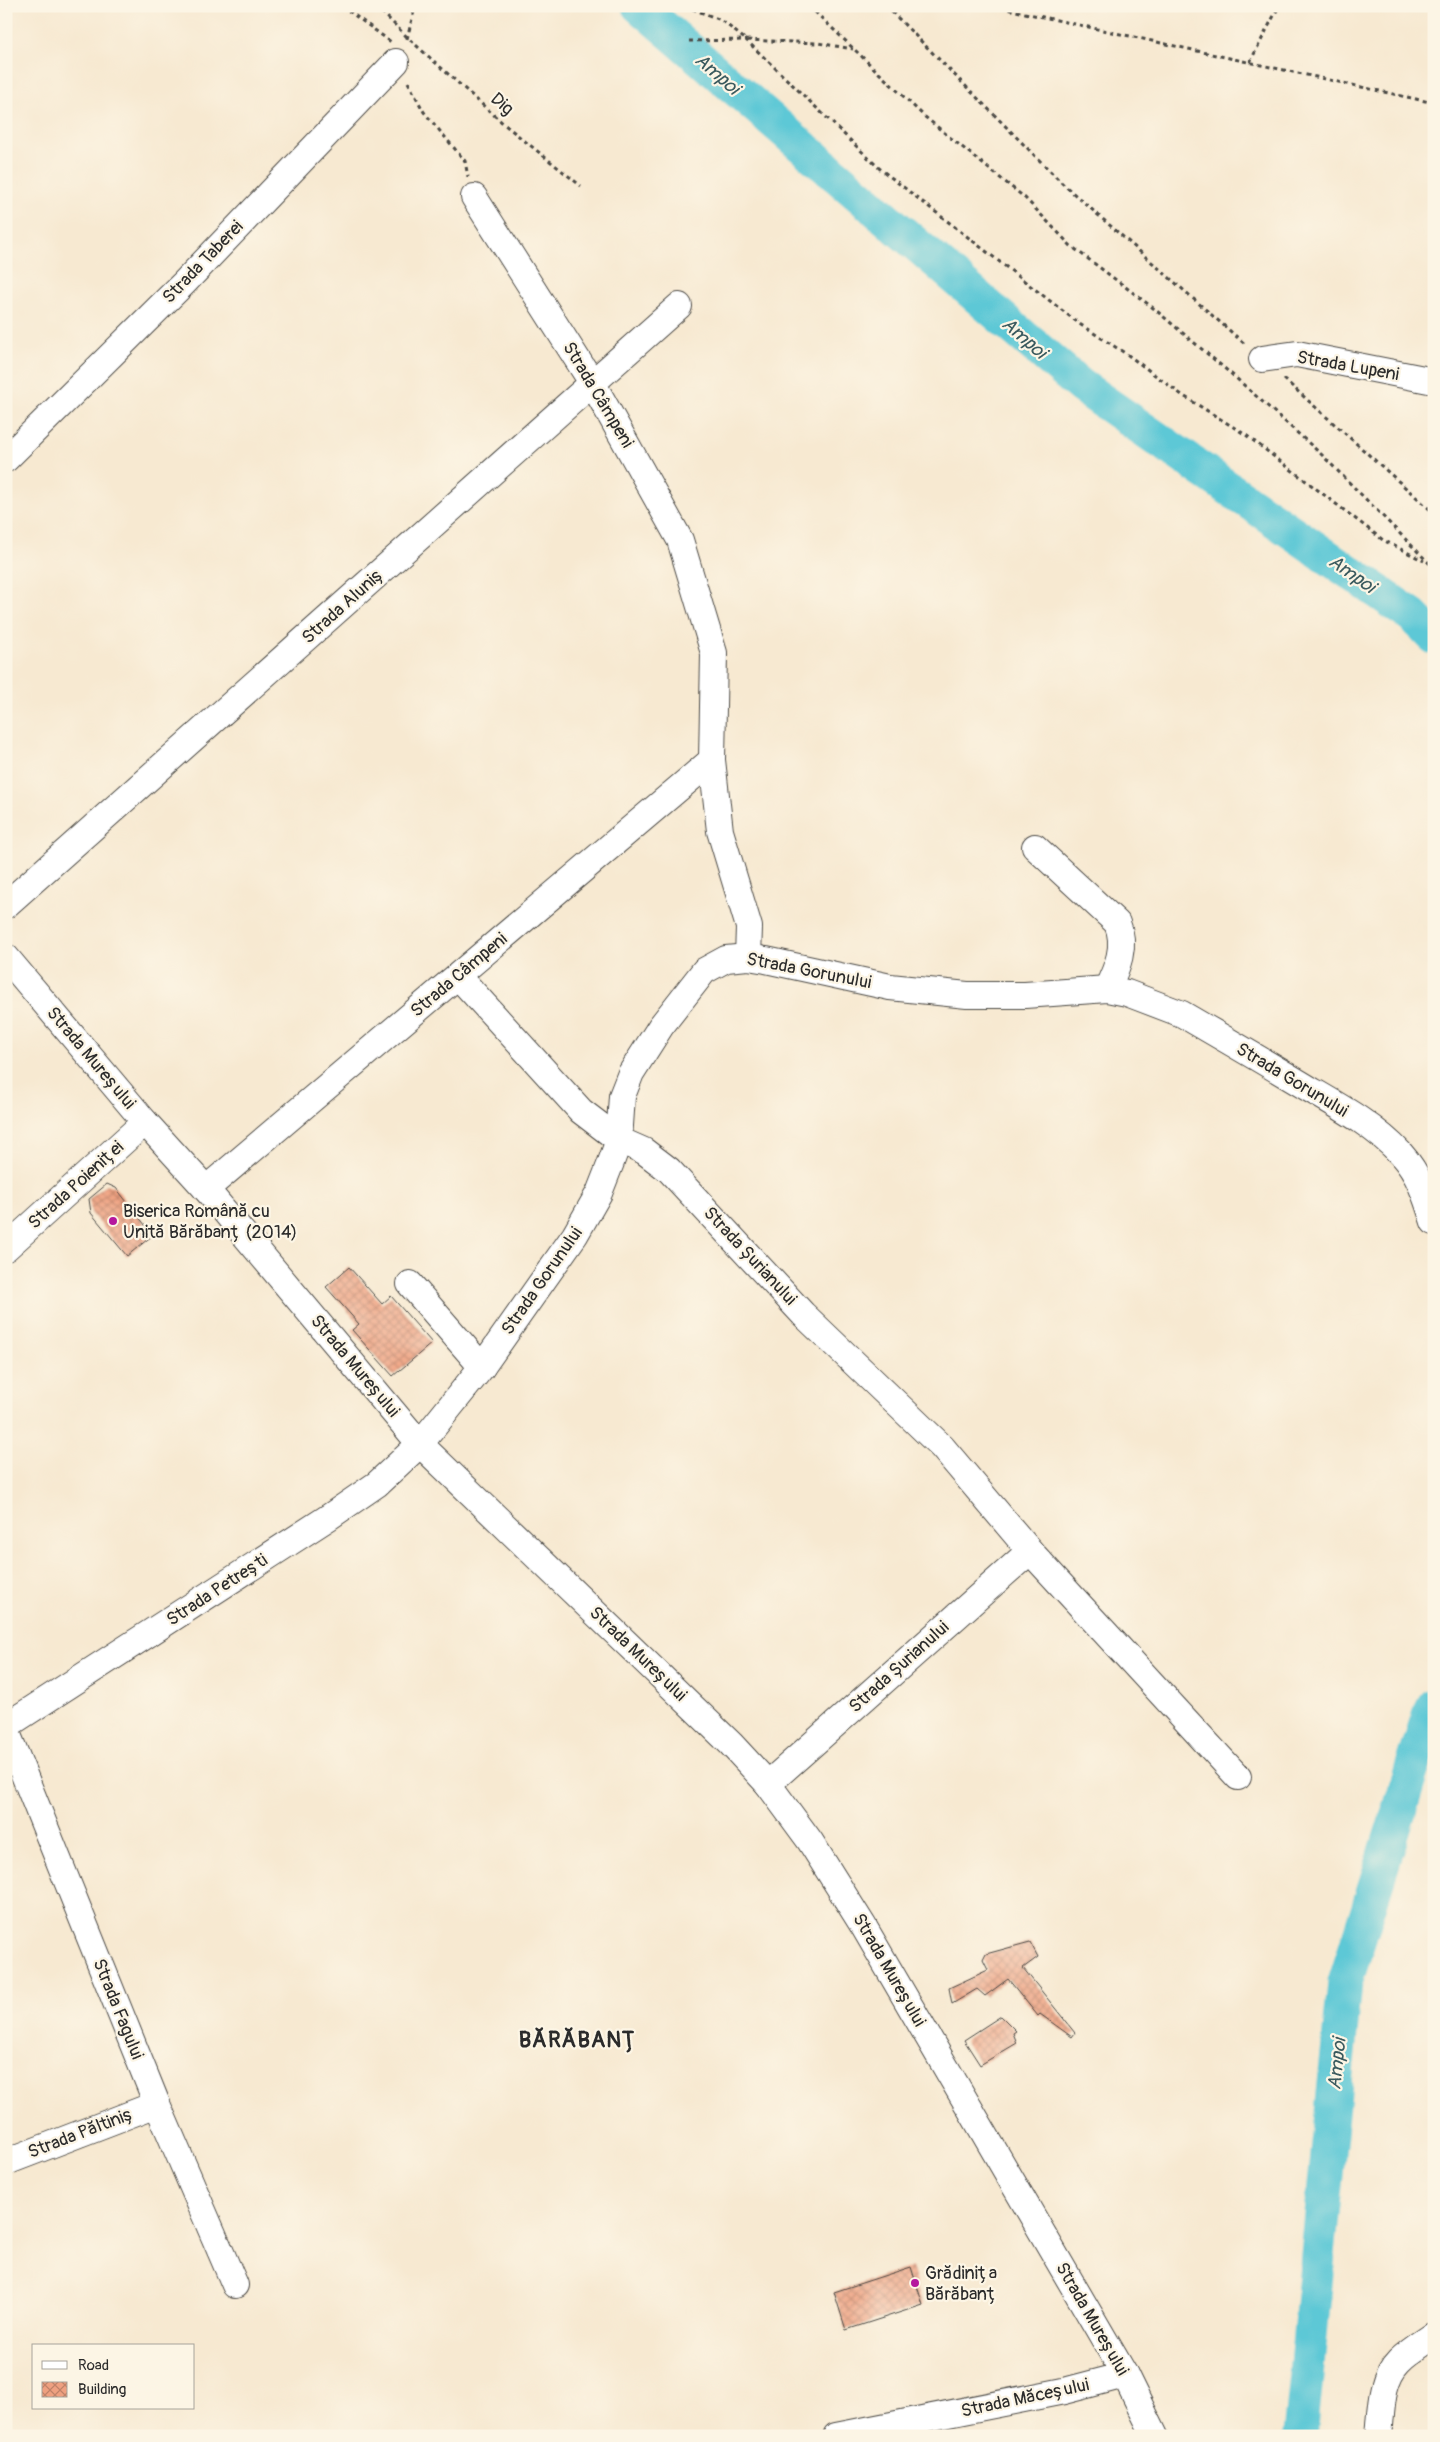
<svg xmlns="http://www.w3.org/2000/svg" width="1440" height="2442" font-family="Pangolin,sans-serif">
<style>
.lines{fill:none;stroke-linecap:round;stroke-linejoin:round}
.river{stroke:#5dc8d6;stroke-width:35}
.building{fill:url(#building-cross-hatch)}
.minor-casing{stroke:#4a4844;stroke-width:28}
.path{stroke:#4a4844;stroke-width:3;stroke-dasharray:4 4;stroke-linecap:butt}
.minor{stroke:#fff;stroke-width:26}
.poi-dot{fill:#b5179e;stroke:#fcf5e5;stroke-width:2}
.labels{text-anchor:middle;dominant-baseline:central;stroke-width:4.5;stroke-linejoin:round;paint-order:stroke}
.street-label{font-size:18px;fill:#2b2b2b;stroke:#fcf5e5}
.poi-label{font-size:18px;fill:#2b2b2b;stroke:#fcf5e5;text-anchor:start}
.water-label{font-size:19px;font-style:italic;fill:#3a5a5e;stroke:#fcf5e5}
.district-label{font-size:22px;font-weight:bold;letter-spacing:1px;fill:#2b2b2b;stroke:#fcf5e5}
</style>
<defs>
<pattern id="building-cross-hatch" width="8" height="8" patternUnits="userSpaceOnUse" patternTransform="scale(1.25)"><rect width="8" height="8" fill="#eea080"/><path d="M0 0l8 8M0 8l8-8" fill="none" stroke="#c18369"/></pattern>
</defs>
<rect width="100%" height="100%" fill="#fcf5e5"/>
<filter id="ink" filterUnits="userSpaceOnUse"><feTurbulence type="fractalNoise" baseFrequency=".02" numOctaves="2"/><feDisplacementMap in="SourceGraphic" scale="10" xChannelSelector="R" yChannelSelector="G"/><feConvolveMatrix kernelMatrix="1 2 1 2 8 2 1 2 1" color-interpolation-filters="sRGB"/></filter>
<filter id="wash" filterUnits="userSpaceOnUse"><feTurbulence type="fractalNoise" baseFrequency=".0096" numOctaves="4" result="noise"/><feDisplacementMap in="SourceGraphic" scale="20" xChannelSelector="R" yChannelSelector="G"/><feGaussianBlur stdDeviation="1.12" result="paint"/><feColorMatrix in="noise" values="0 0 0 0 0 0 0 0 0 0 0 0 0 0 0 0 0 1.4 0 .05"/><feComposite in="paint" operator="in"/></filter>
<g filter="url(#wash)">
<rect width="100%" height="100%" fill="#f7e9d1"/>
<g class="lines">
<g class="river">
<polyline points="639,6 1081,386 1413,616 1434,637"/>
<polyline points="1300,2436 1345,1983 1429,1715 1434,1705"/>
</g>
</g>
<g id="blocks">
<g class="building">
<polygon points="107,1184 116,1188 153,1235 127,1256 91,1213 89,1199"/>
<polygon points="349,1267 382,1304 391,1296 432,1343 393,1376 352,1330 359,1324 326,1287"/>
<polygon points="1030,1942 1038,1957 1023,1968 1075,2033 1072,2037 1040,2014 1038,2016 1008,1979 985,1996 977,1989 952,2004 949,1988 988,1970 983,1960 986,1954"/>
<polygon points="1001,2016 1016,2031 1013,2033 1017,2043 980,2065 964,2040"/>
<polygon points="911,2267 923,2305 846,2330 834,2292"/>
</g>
</g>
</g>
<g filter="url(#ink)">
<use href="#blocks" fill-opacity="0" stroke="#4a4844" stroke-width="1"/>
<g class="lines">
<g class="minor-casing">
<g id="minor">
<polyline points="474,197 593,384 680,540 714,653 712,760 720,831 749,927 748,957"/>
<polyline points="1262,359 1297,354 1434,381"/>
<polyline points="6,459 184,283 396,62"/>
<path d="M1035 847 1117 923C1127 946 1117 968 1107 989"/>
<polyline points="6,905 679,306"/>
<polyline points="6,957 145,1122 206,1189 420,1444 731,1744 768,1784 810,1841 864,1927 1125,2375 1155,2436"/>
<polyline points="458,976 581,1111 619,1140 644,1151 669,1170 803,1314 942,1447 1030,1551 1238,1777"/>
<polyline points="206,1189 712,760"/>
<polyline points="6,1248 145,1122"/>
<polyline points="410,1284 482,1367"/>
<path d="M6 1726 329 1517 377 1484 420 1444 482 1367 575 1235 599 1193 610 1165 619 1140 622 1096 631 1073 661 1026 704 971 726 959 748 957 766 960 890 987 967 995H1025L1107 989 1127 993 1182 1014C1225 1039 1268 1064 1311 1090 1342 1108 1376 1127 1401 1154 1419 1174 1426 1196 1434 1222"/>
<polyline points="6,1730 157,2104 235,2285"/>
<polyline points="768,1784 1030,1551"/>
<polyline points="6,2162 157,2104"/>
<polyline points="836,2436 1064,2391 1125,2375"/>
<path d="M1379 2436C1382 2411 1380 2380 1399 2361 1409 2351 1422 2343 1434 2335"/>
</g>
</g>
<g class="path">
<polyline points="342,6 391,42"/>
<polyline points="376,6 408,38 505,125 581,186"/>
<polyline points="685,6 721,20 746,40 818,43 853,49"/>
<polyline points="809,6 925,117 1025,198 1071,246 1152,307 1236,378 1321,454 1434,568"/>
<polyline points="886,6 1064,185 1246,345"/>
<polyline points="993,6 1434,103"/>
<polyline points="407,39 414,11 412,6"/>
<polyline points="689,41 746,40 879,168 1014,273 1081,325 1128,355 1182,395 1246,435 1383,540 1424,561"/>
<polyline points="1250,62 1279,6"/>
<polyline points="408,82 424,112 465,161 468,177"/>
<polyline points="1284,379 1434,513"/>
</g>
<use href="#minor" class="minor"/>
</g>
</g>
<g class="poi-dot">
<circle cx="113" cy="1221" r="5"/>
<circle cx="915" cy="2283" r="5"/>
</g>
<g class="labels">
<g class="street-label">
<text transform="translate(502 104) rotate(41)">Dig</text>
<text transform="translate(203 262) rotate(-46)">Strada Taberei</text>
<text transform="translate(1348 366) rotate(10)">Strada Lupeni</text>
<text transform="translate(598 395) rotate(59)">Strada Câmpeni</text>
<text transform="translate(343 606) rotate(-42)">Strada Aluniș</text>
<text transform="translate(809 971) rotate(11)">Strada Gorunului</text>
<text transform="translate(459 975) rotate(-40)">Strada Câmpeni</text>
<text transform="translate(91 1058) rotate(50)">Strada Mureșului</text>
<text transform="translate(1292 1080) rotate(31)">Strada Gorunului</text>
<text transform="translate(76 1185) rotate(-42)">Strada Poieniței</text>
<text transform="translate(750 1256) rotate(47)">Strada Șurianului</text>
<text transform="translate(542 1281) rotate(-55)">Strada Gorunului</text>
<text transform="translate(355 1366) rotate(50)">Strada Mureșului</text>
<text transform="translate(217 1590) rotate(-33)">Strada Petrești</text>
<text transform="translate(638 1654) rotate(44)">Strada Mureșului</text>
<text transform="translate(899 1667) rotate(-42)">Strada Șurianului</text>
<text transform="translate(889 1970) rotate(60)">Strada Mureșului</text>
<text transform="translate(118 2009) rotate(68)">Strada Fagului</text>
<text transform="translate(81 2133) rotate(-21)">Strada Păltiniș</text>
<text transform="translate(1092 2319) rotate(60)">Strada Mureșului</text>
<text transform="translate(1025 2398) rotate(-12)">Strada Măceșului</text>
</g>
<g class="poi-label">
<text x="123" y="1211">Biserica Română cu<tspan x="123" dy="21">Unită Bărăbanț (2014)</tspan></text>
<text x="925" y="2273">Grădinița<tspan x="925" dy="21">Bărăbanț</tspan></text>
</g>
<g class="water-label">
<text transform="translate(717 74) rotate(41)">Ampoi</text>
<text transform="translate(1024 338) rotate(41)">Ampoi</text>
<text transform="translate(1352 574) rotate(35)">Ampoi</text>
<text transform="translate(1337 2064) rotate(-84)">Ampoi</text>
</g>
<g class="district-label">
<text x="577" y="2040">BĂRĂBANȚ</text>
</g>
</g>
<rect width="1440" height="2442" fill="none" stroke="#fcf5e5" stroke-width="25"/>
<rect x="32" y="2344" width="162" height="65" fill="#fcf5e5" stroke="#a8a49b"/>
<rect x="42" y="2361" width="25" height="8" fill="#ffffff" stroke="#a8a49b"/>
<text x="78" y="2370" font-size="15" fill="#2b2b2b">Road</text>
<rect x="42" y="2382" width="25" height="15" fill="url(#building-cross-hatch)" stroke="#a8a49b"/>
<text x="78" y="2394" font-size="15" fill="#2b2b2b">Building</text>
</svg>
